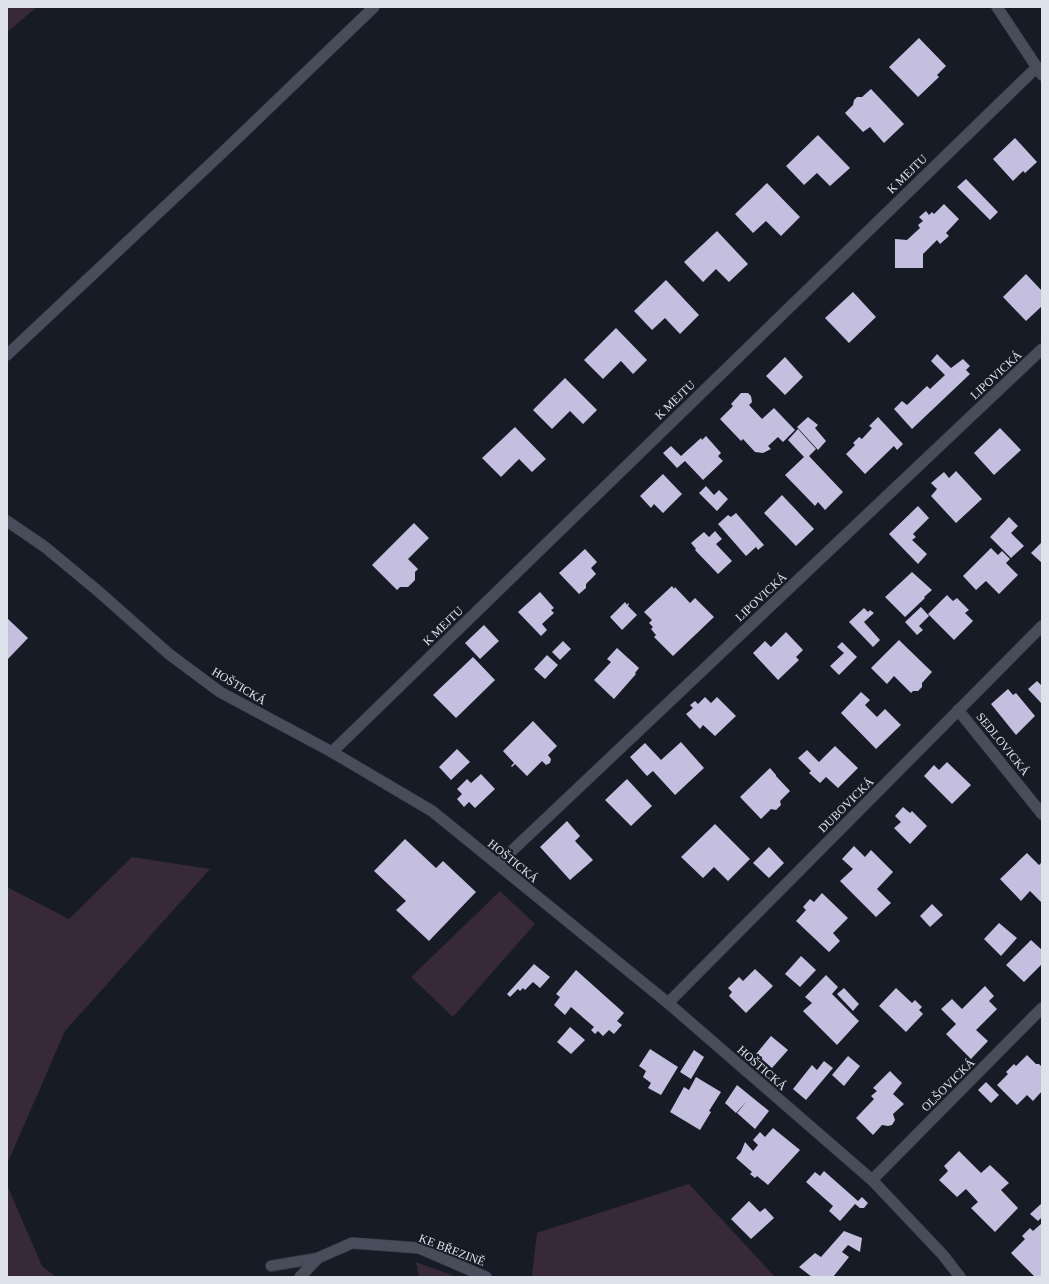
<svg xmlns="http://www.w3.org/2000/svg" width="1049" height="1284" font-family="Georgia,serif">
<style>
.green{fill:#37283a}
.building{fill:#c4bedf}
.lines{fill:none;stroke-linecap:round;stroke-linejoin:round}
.service-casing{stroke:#33363f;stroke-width:12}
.minor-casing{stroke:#33363f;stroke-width:12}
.tertiary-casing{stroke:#33363f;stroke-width:12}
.service{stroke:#474d5a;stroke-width:10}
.minor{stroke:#474d5a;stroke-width:11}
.tertiary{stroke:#474d5a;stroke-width:11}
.labels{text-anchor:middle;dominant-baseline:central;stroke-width:4;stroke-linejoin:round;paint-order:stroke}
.street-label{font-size:12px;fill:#dee2ea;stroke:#161b26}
</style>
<rect width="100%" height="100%" fill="#161b26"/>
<g class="green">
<polygon points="7,7 37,7 7,32"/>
<polygon points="132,857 210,869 65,1031 7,1164 7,887 69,919"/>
<polygon points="500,891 535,924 453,1017 411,977"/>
<polygon points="689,1184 775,1277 537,1277 532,1275 537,1233"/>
<polygon points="7,1185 42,1266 56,1277 7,1277"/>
<polygon points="416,1262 457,1277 419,1277"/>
</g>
<g class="building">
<polygon points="919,38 946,66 937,75 939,77 918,97 889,67"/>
<polygon points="871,89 904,124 884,143 870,127 863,132 845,113 853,105 854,100 857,97 862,97"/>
<polygon points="818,135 850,168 830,186 817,173 804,185 786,166"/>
<polygon points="1015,138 1037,162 1025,173 1023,171 1013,181 993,159"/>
<polygon points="966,179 998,212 990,220 957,187"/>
<polygon points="767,183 800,217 781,236 766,221 753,233 735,214"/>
<polygon points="944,204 959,219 946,233 949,236 940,244 937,240 923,254 923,268 895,268 895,239 907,240 920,228 918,225 923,221 919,217 926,211 929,215 932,212 934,214"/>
<polygon points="717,231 748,264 729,282 716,269 703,282 684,262"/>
<polygon points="1026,274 1042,291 1042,306 1026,321 1003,297"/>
<polygon points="666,280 699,315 680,334 665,318 652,330 634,311"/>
<polygon points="853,292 876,317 849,343 825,318"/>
<polygon points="616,328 647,360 633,374 621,361 603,379 584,360"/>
<polygon points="937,354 951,368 963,359 970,366 966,370 970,374 912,429 894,409 902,401 907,405 927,386 930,389 945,375 931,361"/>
<polygon points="785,357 803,377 785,395 766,376"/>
<polygon points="565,378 597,410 583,424 570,411 552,429 533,410"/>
<polygon points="741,393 748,393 751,396 752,402 749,405 762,419 774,408 795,430 783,442 778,437 768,446 771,449 763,453 755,452 743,439 741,441 720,419 733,406 731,404"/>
<polygon points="808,417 818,425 815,428 826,441 818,450 797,427"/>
<polygon points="878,417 903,444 897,450 894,446 865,474 846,454 855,445 853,443 859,437 862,439 872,428 869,426"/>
<polygon points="515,427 546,459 532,472 519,459 501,477 482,458"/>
<polygon points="1000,428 1021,450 994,475 974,453"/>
<polygon points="798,429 816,449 809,456 843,492 825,510 818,502 815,506 785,475 804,457 788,440"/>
<polygon points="706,436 721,453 718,456 723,461 703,480 685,461 677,468 663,453 671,446 681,456 701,438 702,440"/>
<polygon points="956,471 982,499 956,523 931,496 937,489 931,483 944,472 949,478"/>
<polygon points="663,474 682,494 663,513 654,504 651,508 640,496"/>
<polygon points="706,486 714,495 719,490 728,499 717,511 699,493"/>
<polygon points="782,495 814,529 796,546 764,513"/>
<polygon points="918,506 929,518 913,534 916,537 912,540 927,554 918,564 889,534"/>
<polygon points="736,513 764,545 758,550 756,547 746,556 718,524 728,515 731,517"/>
<polygon points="1009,517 1018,526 1011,533 1024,546 1011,558 990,537"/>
<polygon points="414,523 429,538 408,559 418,569 415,572 415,580 408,587 400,587 397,590 372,565"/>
<polygon points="715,531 722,539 716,544 732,561 718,574 695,550 696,549 691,543 704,532 709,537"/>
<polygon points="1042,542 1042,563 1031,553"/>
<polygon points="991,548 998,555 1002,551 1010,559 1006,563 1018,575 999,594 986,581 976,590 963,576"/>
<polygon points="585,549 597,562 591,568 596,574 586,584 586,588 579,594 559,573"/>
<polygon points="912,572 932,590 924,597 925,598 905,617 885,597"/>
<polygon points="672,586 674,589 675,587 690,603 695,598 714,617 673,656 654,637 656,635 651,629 653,627 649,623 652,620 644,612"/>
<polygon points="540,592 554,608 551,610 554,613 542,624 547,630 541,636 518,612"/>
<polygon points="947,595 953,601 957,598 969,610 965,613 973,621 954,640 928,614"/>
<polygon points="625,602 627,605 628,603 629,604 628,606 637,615 622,630 610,617"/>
<polygon points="921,607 929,616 919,626 923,630 917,635 905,622"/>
<polygon points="864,608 868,612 870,610 874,613 864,622 880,640 873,647 849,622"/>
<polygon points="7,618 28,638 7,660"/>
<polygon points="484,625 499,641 480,659 465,643"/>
<polygon points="786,632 803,650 796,657 799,660 778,680 753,653 765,641 771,647"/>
<polygon points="899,640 932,672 922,683 922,687 918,691 913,691 911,693 894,676 887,684 871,668"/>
<polygon points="563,641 571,649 560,660 552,652"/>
<polygon points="842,642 857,657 839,675 830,666 844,653 837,647"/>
<polygon points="617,648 639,668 635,673 636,674 614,699 594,680 611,662 607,659"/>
<polygon points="547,655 558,665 545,679 534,669"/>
<polygon points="473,657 495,680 456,718 433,695"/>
<polygon points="1037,681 1042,686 1042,704 1028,689"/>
<polygon points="1008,689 1013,695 1016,693 1035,716 1016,735 991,704"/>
<polygon points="861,692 870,700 865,705 877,717 885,709 901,725 876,749 841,713"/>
<polygon points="705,697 711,703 717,697 736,716 715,736 703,725 700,729 686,714 693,708 690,705 695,701 698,704"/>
<polygon points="533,721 557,746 548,755 551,759 550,763 546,765 542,761 527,776 515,764 512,767 511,766 514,763 503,751"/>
<polygon points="681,742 704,768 675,795 653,771 647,776 630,757 645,743 661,760"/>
<polygon points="835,746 858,768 838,788 826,777 820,783 809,773 811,771 798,758 807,750 819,762"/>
<polygon points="457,749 470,762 451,780 439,767"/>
<polygon points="947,762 971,785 952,804 924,776 934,765 939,770"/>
<polygon points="770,768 776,775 776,776 790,791 780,801 781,805 776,810 771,809 761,819 740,797"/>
<polygon points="481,774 495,789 475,808 469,802 464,807 457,799 462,794 457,789 467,779 471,783"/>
<polygon points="627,779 652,806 631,826 605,800"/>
<polygon points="903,807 910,813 912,811 927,826 910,844 894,828 901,822 895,816"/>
<polygon points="567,821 580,836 575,841 593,860 570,880 540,847"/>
<polygon points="715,824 750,859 728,881 714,867 703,878 681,857"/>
<polygon points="405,839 436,868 443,861 476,892 429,941 396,910 406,901 374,871"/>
<polygon points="854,846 865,857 871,850 893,872 877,889 891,903 876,917 840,881 853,869 842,859"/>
<polygon points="769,847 784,863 769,878 753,863"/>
<polygon points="1027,853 1039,865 1042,862 1042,903 1030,891 1021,901 1000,879"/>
<polygon points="822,893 848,918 833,933 840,941 829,952 796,921 806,910 803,907 810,899 814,902"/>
<polygon points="932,904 943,915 930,927 920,916"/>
<polygon points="999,923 1017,938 1001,956 984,939"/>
<polygon points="1031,940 1042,950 1041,957 1042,958 1042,964 1024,982 1006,965"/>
<polygon points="801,956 816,970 800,987 785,974"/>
<polygon points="534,964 550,977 540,988 533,982 525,990 523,988 520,991 518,989 510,997 507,994"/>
<polygon points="755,969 773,986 746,1013 729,996 732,992 728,988 739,977 743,981"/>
<polygon points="576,970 624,1013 617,1021 622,1025 614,1034 609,1030 603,1036 598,1031 595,1034 591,1030 594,1027 571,1007 565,1015 554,1005 560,997 556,994"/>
<polygon points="826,975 838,987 832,994 859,1021 837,1045 803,1011 812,1003 805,997"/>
<polygon points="985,986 994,996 989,1001 997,1009 976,1030 988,1041 971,1059 946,1034 956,1024 941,1009 952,999 962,1009"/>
<polygon points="844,988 859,1004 853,1011 837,994"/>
<polygon points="896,988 912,1003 915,1000 922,1007 919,1010 923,1014 906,1032 879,1006"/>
<polygon points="570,1027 585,1040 571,1054 557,1042"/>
<polygon points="771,1036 788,1050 772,1068 756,1054"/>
<polygon points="650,1049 678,1067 661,1095 648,1088 651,1083 643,1077 646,1071 639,1066"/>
<polygon points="694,1050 704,1057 691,1079 680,1072"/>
<polygon points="1027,1055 1036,1064 1039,1064 1042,1067 1042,1091 1033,1101 1027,1095 1017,1105 997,1085 1008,1074 1006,1072 1014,1064 1016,1066"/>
<polygon points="848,1056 860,1066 844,1086 832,1075"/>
<polygon points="824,1061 833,1068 806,1100 793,1089 812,1065 817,1070"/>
<polygon points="890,1071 902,1083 893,1094 904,1104 893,1114 895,1120 892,1125 888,1126 882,1125 873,1135 856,1118 874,1099 871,1096 877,1091 873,1088"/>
<polygon points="696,1077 721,1092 709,1111 711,1112 700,1130 670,1112 684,1087 689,1090"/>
<polygon points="986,1082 999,1095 991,1103 978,1090"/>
<polygon points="737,1085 769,1111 755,1129 737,1113 747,1101 736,1113 725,1103"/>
<polygon points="773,1128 800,1150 768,1185 757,1176 755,1178 750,1174 752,1172 736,1158 741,1152 745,1142 753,1151 758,1145 753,1140 760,1132 765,1137"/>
<polygon points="959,1151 981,1173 990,1165 1009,1183 1001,1190 1018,1208 995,1232 971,1208 978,1202 966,1189 957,1197 939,1180 948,1171 944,1166"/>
<polygon points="824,1171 858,1201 862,1197 868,1203 864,1208 860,1208 855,1204 840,1221 829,1211 833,1206 806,1182 815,1172 820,1176"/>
<polygon points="749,1201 760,1212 765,1208 774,1218 751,1239 731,1219"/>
<polygon points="1042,1203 1042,1217 1038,1221 1030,1214"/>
<polygon points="1042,1223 1042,1253 1041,1254 1042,1275 1040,1277 1035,1277 1011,1253 1025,1239 1022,1236 1030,1228 1033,1231"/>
<polygon points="844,1231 862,1238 860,1252 848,1245 842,1252 849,1257 833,1277 812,1277 799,1267 815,1253 821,1257"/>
</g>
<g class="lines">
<g class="service-casing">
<polyline id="service" points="271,1266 318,1258"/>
</g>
<g class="minor-casing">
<g id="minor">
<polyline points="7,355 222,153 374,7"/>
<polyline points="7,521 45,547 98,591 169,654 220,692 332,752 432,811 668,1003 872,1180 943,1255 960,1277"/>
<polyline points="958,710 1042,814"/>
<polyline points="332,752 1037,67"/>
<polyline points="498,864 1042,349"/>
<polyline points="668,1003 1042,626"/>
<polyline points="872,1180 1042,1008"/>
<polyline points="300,1277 318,1258 352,1243 419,1248 486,1277"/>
</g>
</g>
<g class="tertiary-casing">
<polyline id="tertiary" points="997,7 1042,75"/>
</g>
<use href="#service" class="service"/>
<use href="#minor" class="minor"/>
<use href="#tertiary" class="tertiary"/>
</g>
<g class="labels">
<g class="street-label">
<text transform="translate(907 174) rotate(-44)">K MEJTU</text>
<text transform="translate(996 375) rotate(-43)">LIPOVICKÁ</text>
<text transform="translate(675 400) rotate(-44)">K MEJTU</text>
<text transform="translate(761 597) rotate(-43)">LIPOVICKÁ</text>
<text transform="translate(443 626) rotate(-44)">K MEJTU</text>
<text transform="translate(239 686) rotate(31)">HOŠTICKÁ</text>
<text transform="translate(1003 744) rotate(51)">SEDLOVICKÁ</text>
<text transform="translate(846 805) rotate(-45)">DUBOVICKÁ</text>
<text transform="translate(513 861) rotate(39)">HOŠTICKÁ</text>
<text transform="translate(762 1068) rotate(41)">HOŠTICKÁ</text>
<text transform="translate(948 1085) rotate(-45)">OLŠOVICKÁ</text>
<text transform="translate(452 1250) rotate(21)">KE BŘEZINĚ</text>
</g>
</g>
<rect width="1049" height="1284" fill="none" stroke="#dee2ea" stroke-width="16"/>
</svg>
